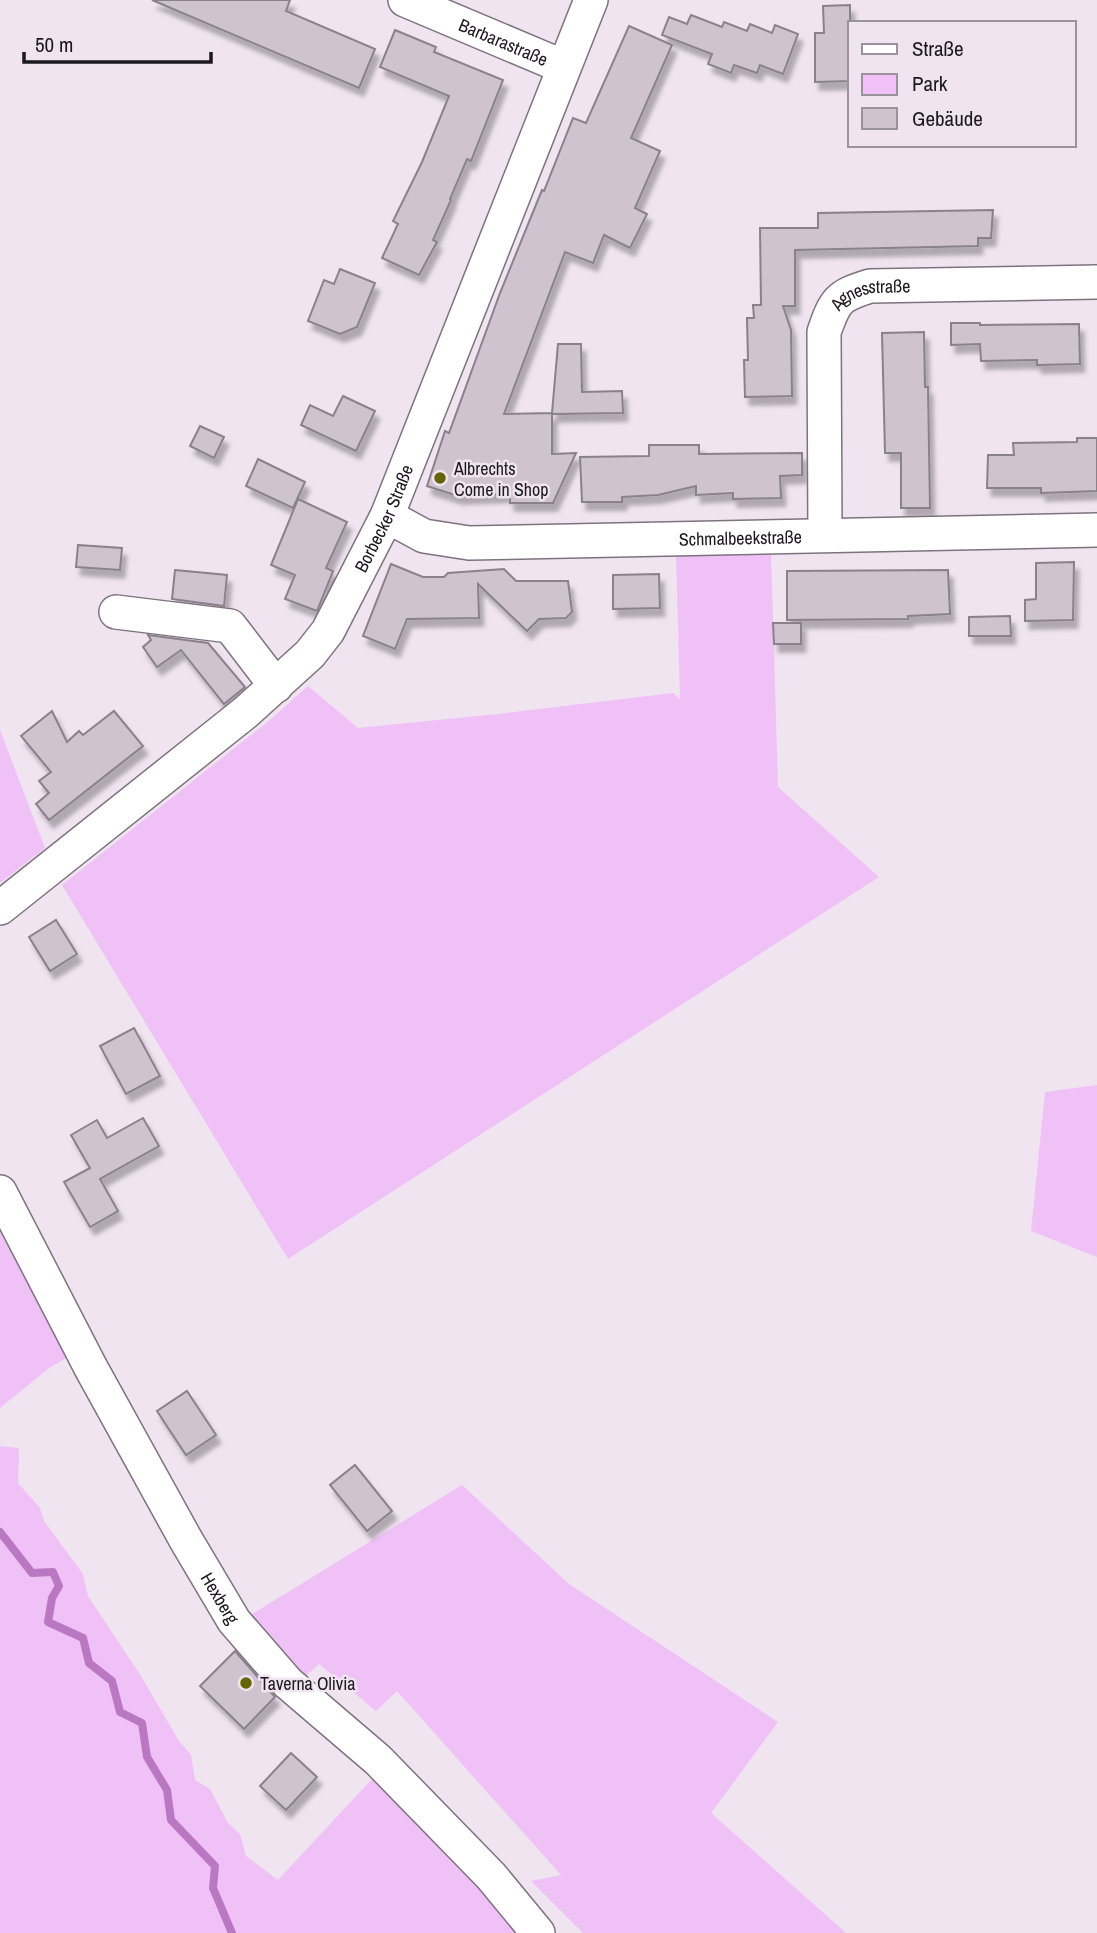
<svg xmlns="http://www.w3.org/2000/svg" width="1097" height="1933" font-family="'Archivo Narrow',sans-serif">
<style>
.green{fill:#f0c1f6}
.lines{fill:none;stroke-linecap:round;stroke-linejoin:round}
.stream{stroke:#b978c1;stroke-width:8}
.building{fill:#cec3cf;stroke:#8b818c;stroke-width:2;filter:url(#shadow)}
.minor-casing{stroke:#7d737e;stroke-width:36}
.minor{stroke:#fff;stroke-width:33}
.poi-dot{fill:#626602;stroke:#f0e4f1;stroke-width:2.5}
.labels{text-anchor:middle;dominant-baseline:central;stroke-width:5;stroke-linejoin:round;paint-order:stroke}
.street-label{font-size:18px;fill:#1c181d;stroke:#f0e4f1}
.poi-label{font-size:18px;fill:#1c181d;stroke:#f0e4f1;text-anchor:start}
</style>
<defs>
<filter id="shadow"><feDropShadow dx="4.5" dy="8" stdDeviation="2" flood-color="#0004"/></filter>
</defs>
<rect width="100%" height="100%" fill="#f0e4f1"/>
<g class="green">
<polygon points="771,553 778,787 879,877 288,1259 62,885 271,719 308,686 358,728 498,714 673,693 680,699 676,556"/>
<polygon points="0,730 45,848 0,883"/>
<polygon points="1097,1085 1097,1257 1031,1231 1045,1092"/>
<polygon points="0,1220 72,1355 49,1368 0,1408"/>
<polygon points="0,1446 18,1448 19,1453 18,1483 40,1508 44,1521 83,1574 88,1596 141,1676 179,1741 191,1755 195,1780 210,1789 228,1823 240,1834 246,1856 278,1880 373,1778 525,1933 0,1933"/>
<polygon points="462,1485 569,1584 778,1722 711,1813 846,1933 583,1933 531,1881 561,1875 397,1691 376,1711 319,1664 299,1682 249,1616"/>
</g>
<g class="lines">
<polyline class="stream" points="0,1532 32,1573 53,1572 59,1586 52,1598 48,1622 83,1638 89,1663 112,1681 120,1712 142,1723 147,1757 167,1790 171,1820 215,1866 213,1888 232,1933"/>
</g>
<g class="building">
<polygon points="152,0 290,0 286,11 375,49 359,88"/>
<polygon points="850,5 850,81 815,82 815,33 824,33 823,6"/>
<polygon points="691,15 722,27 724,22 747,31 750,24 772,33 775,25 798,34 783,74 760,65 757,73 734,65 731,73 708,64 712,54 662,35 669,17 687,24"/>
<polygon points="629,26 672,45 631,138 660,151 635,208 647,214 630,248 604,235 593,263 565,252 504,414 552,413 558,344 581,344 582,392 622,391 623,413 552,414 552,454 576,453 553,503 510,503 510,494 458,496 427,486 445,431 449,433 500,293 542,190 544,191 573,118 586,123"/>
<polygon points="395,30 436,47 434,52 503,80 471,161 467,159 450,199 451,200 433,240 437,242 419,275 382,258 398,224 393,221 422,162 449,96 380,67"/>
<polygon points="993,210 991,238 978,238 978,246 795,250 795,306 783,306 791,330 792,396 745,397 744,360 748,360 747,318 754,318 753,305 761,305 760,228 818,228 818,213"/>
<polygon points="340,269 375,283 357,327 340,334 308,321 324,280 334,284"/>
<polygon points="951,323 980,323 980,325 1079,324 1080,364 1037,365 1037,360 981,361 980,344 951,345"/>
<polygon points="924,332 925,387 928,387 930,508 901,508 901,453 885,453 882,333"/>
<polygon points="343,396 375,411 356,451 301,425 310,405 333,416"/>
<polygon points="200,426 224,437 214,458 190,446"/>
<polygon points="1077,438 1097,438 1097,491 1041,493 1041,488 987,488 988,455 1014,455 1013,443 1077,442"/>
<polygon points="649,445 699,445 699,454 802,453 802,475 780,476 781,498 733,499 733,493 696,495 696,486 658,495 622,497 622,502 582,502 580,457 649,456"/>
<polygon points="258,459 305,482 293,508 246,486"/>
<polygon points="298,499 347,522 326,568 333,571 317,611 285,599 295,575 271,565"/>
<polygon points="78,545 122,548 120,570 76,567"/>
<polygon points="1074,562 1073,620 1025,621 1025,600 1036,599 1036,563"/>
<polygon points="391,564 423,577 444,577 448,573 504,569 516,581 568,581 572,612 566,618 539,619 527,631 478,584 479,618 407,619 395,649 363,636"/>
<polygon points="175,570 227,575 224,606 172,599"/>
<polygon points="948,570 950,614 908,616 908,619 787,620 787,571"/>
<polygon points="659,574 660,608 613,609 613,575"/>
<polygon points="1010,616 1011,636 969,636 969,617"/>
<polygon points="773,623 801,623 801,644 774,644"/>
<polygon points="148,635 208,643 245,687 224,704 181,650 157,667 143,647 151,640"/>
<polygon points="52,711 67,742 79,731 83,735 114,711 143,746 49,820 36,804 49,793 39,781 51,772 21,736"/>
<polygon points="56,920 77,954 50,971 29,937"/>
<polygon points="134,1028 160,1076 126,1094 100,1046"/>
<polygon points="143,1118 159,1146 100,1179 118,1211 90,1227 64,1182 90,1168 71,1135 97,1120 107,1138"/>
<polygon points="187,1391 216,1435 186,1455 157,1411"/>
<polygon points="355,1465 392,1511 367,1531 330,1485"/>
<polygon points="235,1651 275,1697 244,1729 200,1686"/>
<polygon points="291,1753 317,1777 286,1810 260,1786"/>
</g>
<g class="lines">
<g class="minor-casing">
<g id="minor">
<path id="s1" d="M405 0 564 67"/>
<path id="s2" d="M387 516 424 536 469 543 1097 530"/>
<path id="s3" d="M825 534 824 332C835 301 837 296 870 286L1097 282"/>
<polyline points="116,612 230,626 276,686"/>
<path id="s4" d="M0 908 246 712 310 654 328 631 387 516 591 0"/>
<path id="s5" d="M0 1192 91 1368 186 1540 234 1621 288 1683 378 1760 491 1876 538 1933"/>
</g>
</g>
<use href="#minor" class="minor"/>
</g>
<g class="poi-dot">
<circle cx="440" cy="478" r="7"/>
<circle cx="246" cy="1683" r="7"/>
</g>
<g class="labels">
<g class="street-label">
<text stroke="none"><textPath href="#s1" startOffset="107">Barbarastraße</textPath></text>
<text stroke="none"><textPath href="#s3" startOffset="270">Agnesstraße</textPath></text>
<text stroke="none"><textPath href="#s4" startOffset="556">Borbecker Straße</textPath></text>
<text stroke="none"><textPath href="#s2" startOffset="359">Schmalbeekstraße</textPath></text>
<text stroke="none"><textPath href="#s5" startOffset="462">Hexberg</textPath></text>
</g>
<g class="poi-label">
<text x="454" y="468">Albrechts<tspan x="454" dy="21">Come in Shop</tspan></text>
<text x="260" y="1683">Taverna Olivia</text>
</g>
</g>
<rect x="848" y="21" width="228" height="126" fill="#f0e4f1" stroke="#9b929c" stroke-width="2"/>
<rect x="862" y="44" width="35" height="10" fill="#ffffff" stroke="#9b929c" stroke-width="2"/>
<text x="912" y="56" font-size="21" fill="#1c181d">Straße</text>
<rect x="862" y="74" width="35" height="21" fill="#f0c1f6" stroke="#9b929c" stroke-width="2"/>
<text x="912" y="91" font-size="21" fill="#1c181d">Park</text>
<rect x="862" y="108" width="35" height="21" fill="#cec3cf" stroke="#9b929c" stroke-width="2"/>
<text x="912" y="126" font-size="21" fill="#1c181d">Gebäude</text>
<path d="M24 52v10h187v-10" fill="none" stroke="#1c181d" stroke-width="3.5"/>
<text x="35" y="52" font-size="21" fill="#1c181d" stroke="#f0e4f1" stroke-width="5" paint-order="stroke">50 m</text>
</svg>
